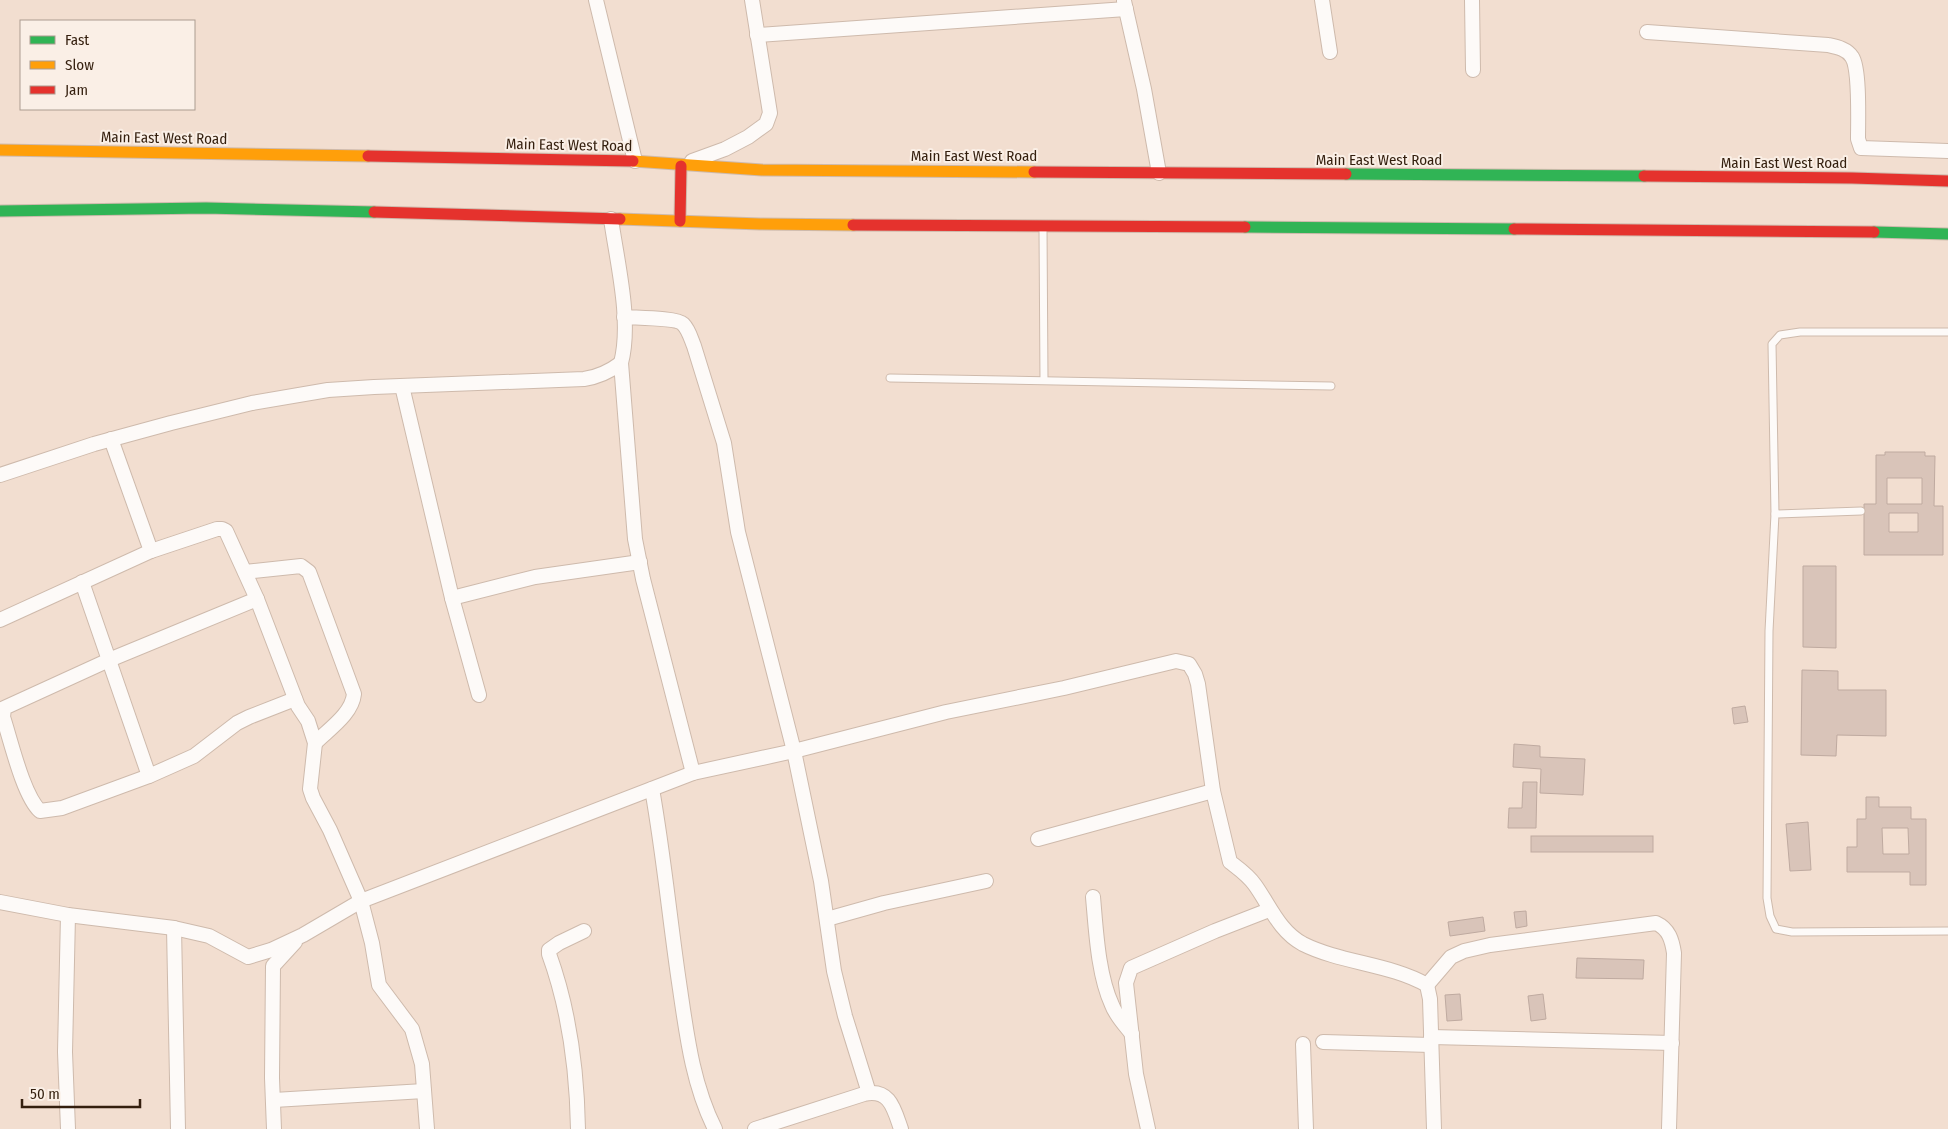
<svg xmlns="http://www.w3.org/2000/svg" width="1948" height="1129" font-family="'Fira Sans Condensed',sans-serif">
<style>
.building{fill:#d9c4b9;stroke:#bfaaa0;fill-rule:evenodd}
.lines{fill:none;stroke-linecap:round;stroke-linejoin:round}
.lane-casing{stroke:#cebaac;stroke-width:9}
.street-casing{stroke:#cebaac;stroke-width:16}
.fast-casing{stroke:#cebaac;stroke-width:13}
.slow-casing{stroke:#cebaac;stroke-width:13}
.jam-casing{stroke:#cebaac;stroke-width:13}
.lane{stroke:#fdfaf8;stroke-width:7}
.street{stroke:#fdfaf8;stroke-width:14}
.fast{stroke:#30b455;stroke-width:11}
.slow{stroke:#ff9f0a;stroke-width:11}
.jam{stroke:#e5322d;stroke-width:11}
.labels{text-anchor:middle;dominant-baseline:central;stroke-width:4;stroke-linejoin:round;paint-order:stroke}
.street-label{font-size:15px;fill:#341f0e;stroke:#faefe6}
</style>
<rect width="100%" height="100%" fill="#f2ded0"/>
<g class="building">
<path d="M1885 452H1925V456H1935L1934 506H1943V555H1864V504H1876V455H1885ZM1887 478H1922V504H1887ZM1889 513H1918V532H1889Z"/>
<polygon points="1803,566 1836,566 1836,648 1803,647"/>
<polygon points="1802,670 1838,671 1838,690 1886,690 1886,736 1837,735 1836,756 1801,755"/>
<polygon points="1745,706 1748,722 1734,724 1732,708"/>
<polygon points="1514,744 1540,746 1540,757 1585,759 1583,795 1540,793 1541,769 1513,767"/>
<polygon points="1523,782 1537,782 1536,828 1508,828 1509,808 1522,808"/>
<path d="M1866 797H1879V807H1911V819H1926V885H1910V872H1847V847H1857V819H1866ZM1882 828H1908L1909 854H1883Z"/>
<polygon points="1808,822 1811,870 1790,871 1786,824"/>
<rect x="1531" y="836" width="122" height="16"/>
<polygon points="1526,911 1527,926 1516,928 1514,912"/>
<polygon points="1483,917 1485,931 1450,936 1448,922"/>
<polygon points="1577,958 1644,960 1643,979 1576,978"/>
<polygon points="1460,994 1462,1020 1447,1021 1445,995"/>
<polygon points="1543,994 1546,1019 1531,1021 1528,996"/>
</g>
<g class="lines">
<g class="lane-casing">
<g id="lane">
<polyline points="1043,228 1044,380"/>
<polyline points="1948,332 1800,332 1780,335 1772,344 1775,514 1769,631 1767,898 1770,916 1776,929 1792,932 1948,931"/>
<polyline points="890,378 1331,386"/>
<polyline points="1775,514 1861,511"/>
</g>
</g>
<g class="street-casing">
<g id="street">
<polyline points="596,0 635,161"/>
<polyline points="1322,0 1330,52"/>
<polyline points="1472,0 1473,70"/>
<polyline points="1124,1 1144,89 1159,173"/>
<path d="M1647 32 1828 45C1837 47 1847 49 1852 57 1860 69 1858 122 1858 139L1861 148 1948 151"/>
<polyline points="757,35 1126,9"/>
<polyline points="692,161 725,149 748,137 766,124 770,113 752,0"/>
<path d="M611 219C617 262 632 321 621 363L635 539 643 579 693 773"/>
<path d="M624 317C636 318 677 318 683 324 689 330 691 339 694 346L724 443 738 532 794 751 821 881 834 971 845 1016 869 1093"/>
<polyline points="402,386 452,598 479,695"/>
<polyline points="111,439 151,551"/>
<path d="M0 475 94 444 171 423 252 403 328 390 374 387 584 379C598 377 609 372 621 363"/>
<path d="M245 572 301 566 309 572 312 580 354 694C352 714 329 729 315 743"/>
<polyline points="82,582 149,776"/>
<polyline points="452,598 535,577 640,562"/>
<path d="M257 599 109 660 4 708 3 717C11 741 23 795 40 811L62 808 149 776 194 756 237 723 249 717 295 699"/>
<polyline points="0,620 151,551 217,529 222,529 226,531 257,599 298,706 308,721 315,743 310,789 313,798 330,830 361,901 372,943 379,985 412,1029 422,1064 427,1129"/>
<path d="M652 789C664 856 670 923 680 989 687 1037 693 1085 715 1129"/>
<polyline points="1038,839 1213,791"/>
<path d="M1093 897C1096 930 1098 975 1112 1005 1116 1016 1125 1025 1132 1034"/>
<path d="M0 902 68 915 174 928 209 936 248 957 271 950 303 935 361 901 693 773 794 751 946 712 1064 688 1176 661 1189 664 1195 674 1198 684 1213 791 1230 862C1239 869 1248 875 1255 885 1270 906 1279 931 1303 944 1341 963 1391 964 1427 985L1430 999 1434 1129"/>
<polyline points="827,919 884,903 986,881"/>
<polyline points="174,928 178,1129"/>
<path d="M1427 985 1451 957 1464 951 1490 945 1656 923C1669 929 1672 940 1674 953L1669 1129"/>
<polyline points="1431,1037 1672,1043"/>
<polyline points="1323,1042 1431,1045"/>
<polyline points="1303,1044 1306,1129"/>
<polyline points="274,1100 424,1091"/>
<polyline points="68,1129 65,1052 68,915"/>
<polyline points="274,1129 272,1078 273,966 295,942"/>
<path d="M578 1129C577 1070 569 1009 549 954V950L559 943 584 931"/>
<path d="M755 1129 864 1094C890 1088 894 1109 901 1129"/>
<polyline points="1148,1129 1136,1074 1126,983 1131,968 1215,931 1269,910"/>
</g>
</g>
<g class="fast-casing">
<g id="fast">
<polyline points="1346,174 1644,176"/>
<polyline points="0,211 206,208 374,212"/>
<polyline points="1245,227 1514,229"/>
<polyline points="1874,232 1948,234"/>
</g>
</g>
<g class="slow-casing">
<g id="slow">
<polyline points="0,150 368,156"/>
<polyline points="633,161 762,170 1034,172"/>
<polyline points="620,219 760,224 853,225"/>
</g>
</g>
<g class="jam-casing">
<g id="jam">
<polyline points="368,156 633,161"/>
<polyline points="1034,172 1346,174"/>
<polyline points="1644,176 1852,178 1948,181"/>
<polyline points="374,212 620,219"/>
<polyline points="680,221 681,166"/>
<polyline points="853,225 1245,227"/>
<polyline points="1514,229 1874,232"/>
</g>
</g>
<use href="#lane" class="lane"/>
<use href="#street" class="street"/>
<use href="#fast" class="fast"/>
<use href="#slow" class="slow"/>
<use href="#jam" class="jam"/>
</g>
<g class="labels">
<g class="street-label">
<text transform="translate(164 138) rotate(1)">Main East West Road</text>
<text transform="translate(569 145) rotate(1)">Main East West Road</text>
<text x="974" y="156">Main East West Road</text>
<text x="1379" y="160">Main East West Road</text>
<text x="1784" y="163">Main East West Road</text>
</g>
</g>
<rect x="20" y="20" width="175" height="90" fill="#faefe6" stroke="#ab9c90"/>
<rect x="30" y="36" width="25" height="8" fill="#30b455" stroke="#ab9c90"/>
<text x="65" y="45" font-size="15" fill="#341f0e">Fast</text>
<rect x="30" y="61" width="25" height="8" fill="#ff9f0a" stroke="#ab9c90"/>
<text x="65" y="70" font-size="15" fill="#341f0e">Slow</text>
<rect x="30" y="86" width="25" height="8" fill="#e5322d" stroke="#ab9c90"/>
<text x="65" y="95" font-size="15" fill="#341f0e">Jam</text>
<path d="M22 1099v8h118v-8" fill="none" stroke="#341f0e" stroke-width="2.5"/>
<text x="30" y="1099" font-size="15" fill="#341f0e" stroke="#faefe6" stroke-width="4" paint-order="stroke">50 m</text>
</svg>
